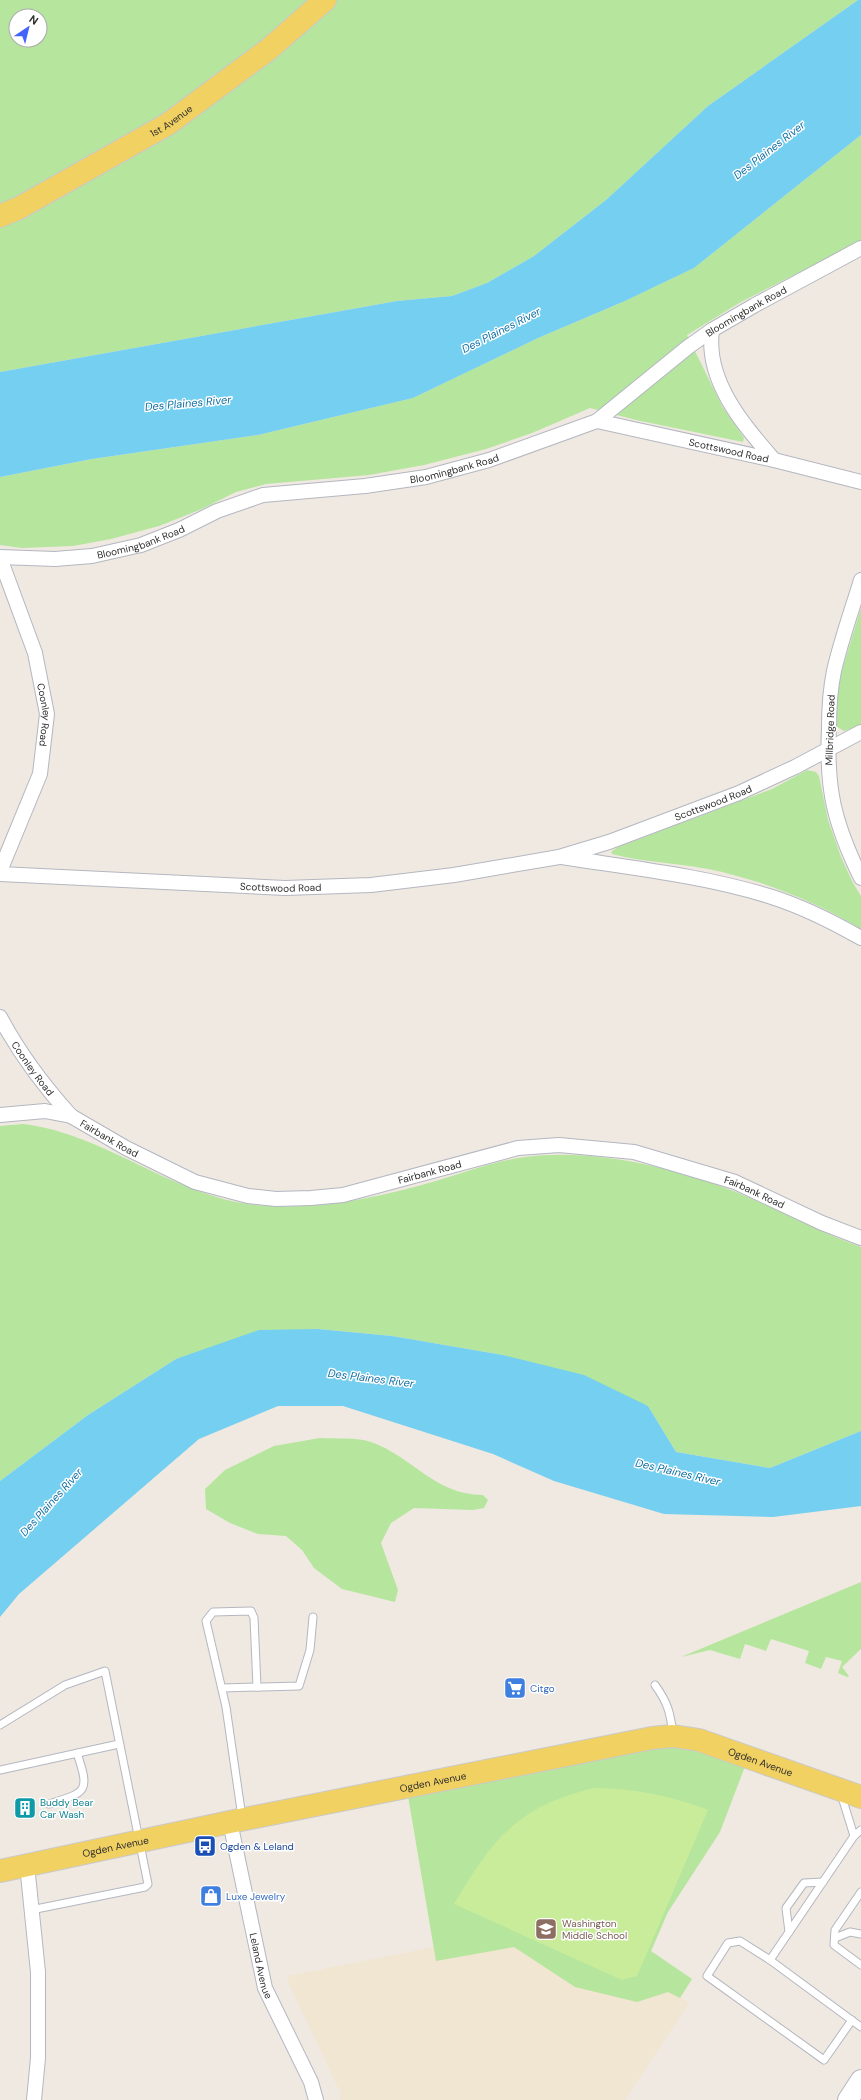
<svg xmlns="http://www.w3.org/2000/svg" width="861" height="2100" font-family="'DM Sans',sans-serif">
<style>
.education{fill:#f0e6d1}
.green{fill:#b6e59e;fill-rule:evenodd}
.pitch{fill:#c9ec9a}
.water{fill:#75cff0}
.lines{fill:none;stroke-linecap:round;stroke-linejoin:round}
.lane-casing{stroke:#b4b7c1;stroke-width:9}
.street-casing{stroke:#b4b7c1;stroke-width:16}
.secondary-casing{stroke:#b4b7c1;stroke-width:22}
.primary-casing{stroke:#c9c9c9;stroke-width:24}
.lane{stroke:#fff;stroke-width:7}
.street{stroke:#fff;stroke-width:14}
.secondary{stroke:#fff;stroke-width:20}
.primary{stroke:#f2d163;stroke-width:22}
.labels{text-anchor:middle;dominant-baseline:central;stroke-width:3;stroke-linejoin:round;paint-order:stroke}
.street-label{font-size:10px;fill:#2e2e2e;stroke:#fff}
.shop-label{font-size:10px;fill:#366cbe;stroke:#fff;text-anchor:start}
.culture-label{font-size:10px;fill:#0d838f;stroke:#fff;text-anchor:start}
.transit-label{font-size:10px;fill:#164399;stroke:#fff;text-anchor:start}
.education-label{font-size:10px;fill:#785e54;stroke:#fff;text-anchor:start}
.water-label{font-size:11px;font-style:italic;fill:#0d6fa3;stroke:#fff}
</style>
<rect width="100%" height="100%" fill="#efe9e1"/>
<polygon class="education" points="407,1790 720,1832 668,1912 651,1952 692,1979 680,1997 689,2003 625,2100 340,2100 340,2092 289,1984 288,1976 434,1947"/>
<g class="green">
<path d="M0 0H858L708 106 606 200 534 256 487 283 452 296 397 301 0 372ZM16 16H40V40H16Z"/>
<polygon points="861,135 861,241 741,302 687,335 722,406 744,438 743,442 636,420 590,408 532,433 486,449 424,465 369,475 266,484 236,492 202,509 159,526 111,539 73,546 22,548 0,545 0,477 92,459 258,435 413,398 538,338 625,301 694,268"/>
<polygon points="861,608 861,725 844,731 836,726 834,719 841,673"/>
<path d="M807 770 816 772 819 776 828 820 841 857 853 883 861 896V929C815 901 762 880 708 869 676 863 643 862 612 854L611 852 618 847 772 789Z"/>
<path d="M23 1124C109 1134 178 1202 268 1206 326 1209 380 1197 436 1181 466 1172 495 1161 525 1157 593 1148 673 1167 736 1192 778 1209 818 1232 861 1247V1431L770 1468 676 1452 648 1406 503 1355 392 1336 318 1329 176 1359 88 1415 0 1481V1126Z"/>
<path d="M320 1438C334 1439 358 1437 371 1442 413 1457 435 1495 483 1495L488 1500 484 1508 473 1510 414 1508 391 1523 381 1543 398 1590 395 1602 342 1589 314 1568 302 1550 286 1536 258 1534 230 1523 206 1509 205 1489 225 1470 274 1446Z"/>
<polygon points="861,1582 861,1649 842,1667 849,1676 847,1677 838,1673 842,1661 826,1657 821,1669 805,1663 809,1651 771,1639 766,1651 745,1644 740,1659 710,1650 681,1657"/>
<polygon points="655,1741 747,1761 720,1832 668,1912 651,1951 692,1979 680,1998 668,1992 637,2002 575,1987 514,1947 436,1961 407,1790"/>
</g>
<path class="pitch" d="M594 1788C637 1789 668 1795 708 1810L637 1976 622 1980 454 1904C492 1839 518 1806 594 1788Z"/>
<g class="water">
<polygon points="858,0 861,0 861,135 694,268 625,301 538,338 413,398 258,435 92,459 0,477 0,372 397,301 452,296 487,283 534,256 606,200 708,106"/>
<polygon points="318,1329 392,1336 503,1355 584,1375 648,1406 676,1452 770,1468 861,1431 861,1506 773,1517 664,1514 554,1481 493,1454 343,1406 278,1406 199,1439 19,1594 0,1617 0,1481 88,1415 176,1359 259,1330"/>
</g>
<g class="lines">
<g class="lane-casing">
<g id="lane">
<path d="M655 1685C668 1703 670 1712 673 1734"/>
<polyline points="222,1688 299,1686 310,1650 313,1617"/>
<polyline points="0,1725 65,1685 105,1671 148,1884 145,1887 31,1910"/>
<polyline points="0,1770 119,1744"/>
<polyline points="841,1794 854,1836"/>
<path d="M49 1804C87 1792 90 1792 77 1753"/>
<polyline points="242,1817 226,1707 206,1621 213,1612 251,1611 254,1618 257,1687"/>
<polyline points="861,1830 854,1836 770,1960 861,2027"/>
<polyline points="861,1892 835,1930 834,1945 861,1965"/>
<polyline points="789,1932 786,1908 804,1883 823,1882"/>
<polyline points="835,1938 850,1932 861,1934"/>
<polyline points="770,1960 740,1941 728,1943 707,1976 824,2060 852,2020"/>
</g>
</g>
<g class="street-casing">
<g id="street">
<path d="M712 330C705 381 743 424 774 460"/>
<path id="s1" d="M597 421 774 460 861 482"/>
<path id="s2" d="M0 557 55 559 92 556 141 545 179 530 217 511 263 495 365 486 426 477 489 460 597 421 688 347 712 330 755 305 861 248"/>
<path id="s3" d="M0 558 35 653 47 714 40 774 0 871"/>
<path d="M861 580C852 610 841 640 834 671 830 690 829 709 829 728 826 789 834 823 861 878"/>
<path d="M562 857C632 868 705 876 772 897 803 907 833 922 861 938"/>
<path id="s4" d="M0 874 285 888 371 885 454 875 559 857 609 842 739 793 795 767 861 732"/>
<path id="s5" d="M0 1017C19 1053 43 1085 71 1116"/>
<path id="s6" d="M0 1115 45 1111 71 1116 126 1148 195 1182 248 1196 276 1199 311 1198 343 1195 518 1148 559 1145 634 1152 735 1182 822 1223 861 1238"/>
<path id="s7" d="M230 1822 265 1988 311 2082 316 2100"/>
<polyline points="27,1865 38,1972 38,2058 34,2100"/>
</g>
</g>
<g class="secondary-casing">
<polyline id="secondary" points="848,2100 861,2080"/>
</g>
<g class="primary-casing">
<g id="primary">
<path id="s8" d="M0 216 19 208 168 124 269 49 325 0"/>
<path id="s9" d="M0 1871 230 1822 652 1738 673 1736 699 1740 861 1797"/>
</g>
</g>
<use href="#lane" class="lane"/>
<use href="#street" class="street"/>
<use href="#secondary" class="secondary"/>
<use href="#primary" class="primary"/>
</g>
<defs>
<g id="supermarket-square" transform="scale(1.15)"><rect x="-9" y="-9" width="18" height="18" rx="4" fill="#3f7fe0" stroke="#fff"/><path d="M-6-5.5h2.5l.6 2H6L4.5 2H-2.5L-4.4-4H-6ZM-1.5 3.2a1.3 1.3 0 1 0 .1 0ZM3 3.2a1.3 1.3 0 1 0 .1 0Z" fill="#fff"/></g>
<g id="building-square" transform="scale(1.15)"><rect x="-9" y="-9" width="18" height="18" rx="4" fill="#0f9aa8" stroke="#fff"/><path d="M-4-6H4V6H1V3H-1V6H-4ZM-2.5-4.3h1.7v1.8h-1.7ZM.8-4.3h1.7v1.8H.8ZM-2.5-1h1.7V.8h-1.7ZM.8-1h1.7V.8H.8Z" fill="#fff"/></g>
<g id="bus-square" transform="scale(1.15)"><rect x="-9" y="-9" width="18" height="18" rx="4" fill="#1a4fb4" stroke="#fff"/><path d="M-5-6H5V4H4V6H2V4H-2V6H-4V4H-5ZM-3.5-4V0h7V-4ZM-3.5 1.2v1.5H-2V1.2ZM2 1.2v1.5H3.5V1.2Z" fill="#fff"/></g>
<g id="shop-square" transform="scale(1.15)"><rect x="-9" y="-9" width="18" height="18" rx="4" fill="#3f7fe0" stroke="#fff"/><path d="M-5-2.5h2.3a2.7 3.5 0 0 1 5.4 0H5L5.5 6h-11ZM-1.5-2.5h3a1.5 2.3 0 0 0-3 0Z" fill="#fff"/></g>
<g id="school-square" transform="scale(1.15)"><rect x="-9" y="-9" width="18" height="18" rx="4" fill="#8d6e63" stroke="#fff"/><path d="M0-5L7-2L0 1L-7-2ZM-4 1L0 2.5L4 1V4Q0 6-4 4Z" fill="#fff"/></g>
</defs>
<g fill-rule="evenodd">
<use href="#supermarket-square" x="515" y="1688"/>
<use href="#building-square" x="25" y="1808"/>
<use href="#bus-square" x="205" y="1846"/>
<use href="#shop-square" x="211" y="1896"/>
<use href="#school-square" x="546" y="1929"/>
</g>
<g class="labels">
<g class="street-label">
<text stroke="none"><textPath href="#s8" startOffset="196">1st Avenue</textPath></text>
<text stroke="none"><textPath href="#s2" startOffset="804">Bloomingbank Road</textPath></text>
<text stroke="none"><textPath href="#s1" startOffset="135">Scottswood Road</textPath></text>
<text stroke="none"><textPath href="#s2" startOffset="468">Bloomingbank Road</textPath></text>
<text stroke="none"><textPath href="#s2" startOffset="143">Bloomingbank Road</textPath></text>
<text stroke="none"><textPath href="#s3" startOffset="164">Coonley Road</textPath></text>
<text transform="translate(830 730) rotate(-88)">Millbridge Road</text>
<text stroke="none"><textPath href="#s4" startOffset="725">Scottswood Road</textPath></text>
<text stroke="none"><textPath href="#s4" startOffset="281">Scottswood Road</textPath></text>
<text stroke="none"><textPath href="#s5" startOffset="61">Coonley Road</textPath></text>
<text stroke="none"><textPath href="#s6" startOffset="116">Fairbank Road</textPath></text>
<text stroke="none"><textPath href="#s6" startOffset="452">Fairbank Road</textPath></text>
<text stroke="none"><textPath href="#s6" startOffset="787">Fairbank Road</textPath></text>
<text stroke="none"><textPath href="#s9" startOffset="778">Ogden Avenue</textPath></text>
<text stroke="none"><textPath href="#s9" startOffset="442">Ogden Avenue</textPath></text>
<text stroke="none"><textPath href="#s9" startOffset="118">Ogden Avenue</textPath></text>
<text stroke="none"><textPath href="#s7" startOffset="147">Leland Avenue</textPath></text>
</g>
<g class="shop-label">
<text x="530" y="1688">Citgo</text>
<text x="226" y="1896">Luxe Jewelry</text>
</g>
<g class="culture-label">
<text x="40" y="1802">Buddy Bear<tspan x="40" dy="12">Car Wash</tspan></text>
</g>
<g class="transit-label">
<text x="220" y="1846">Ogden &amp; Leland</text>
</g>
<g class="education-label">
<text x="562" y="1923">Washington<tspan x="562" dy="12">Middle School</tspan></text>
</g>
<g class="water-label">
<text transform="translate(769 150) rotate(-38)">Des Plaines River</text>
<text transform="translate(501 330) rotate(-27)">Des Plaines River</text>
<text transform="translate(188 403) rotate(-5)">Des Plaines River</text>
<text transform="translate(371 1378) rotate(7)">Des Plaines River</text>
<text transform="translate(678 1472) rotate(13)">Des Plaines River</text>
<text transform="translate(51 1502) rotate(-48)">Des Plaines River</text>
</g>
</g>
<g transform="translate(28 28) rotate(35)"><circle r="19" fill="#ffffff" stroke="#ababab"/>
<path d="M0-3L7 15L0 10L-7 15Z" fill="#4264fb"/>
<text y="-6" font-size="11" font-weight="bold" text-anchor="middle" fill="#2e2e2e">N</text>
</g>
</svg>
